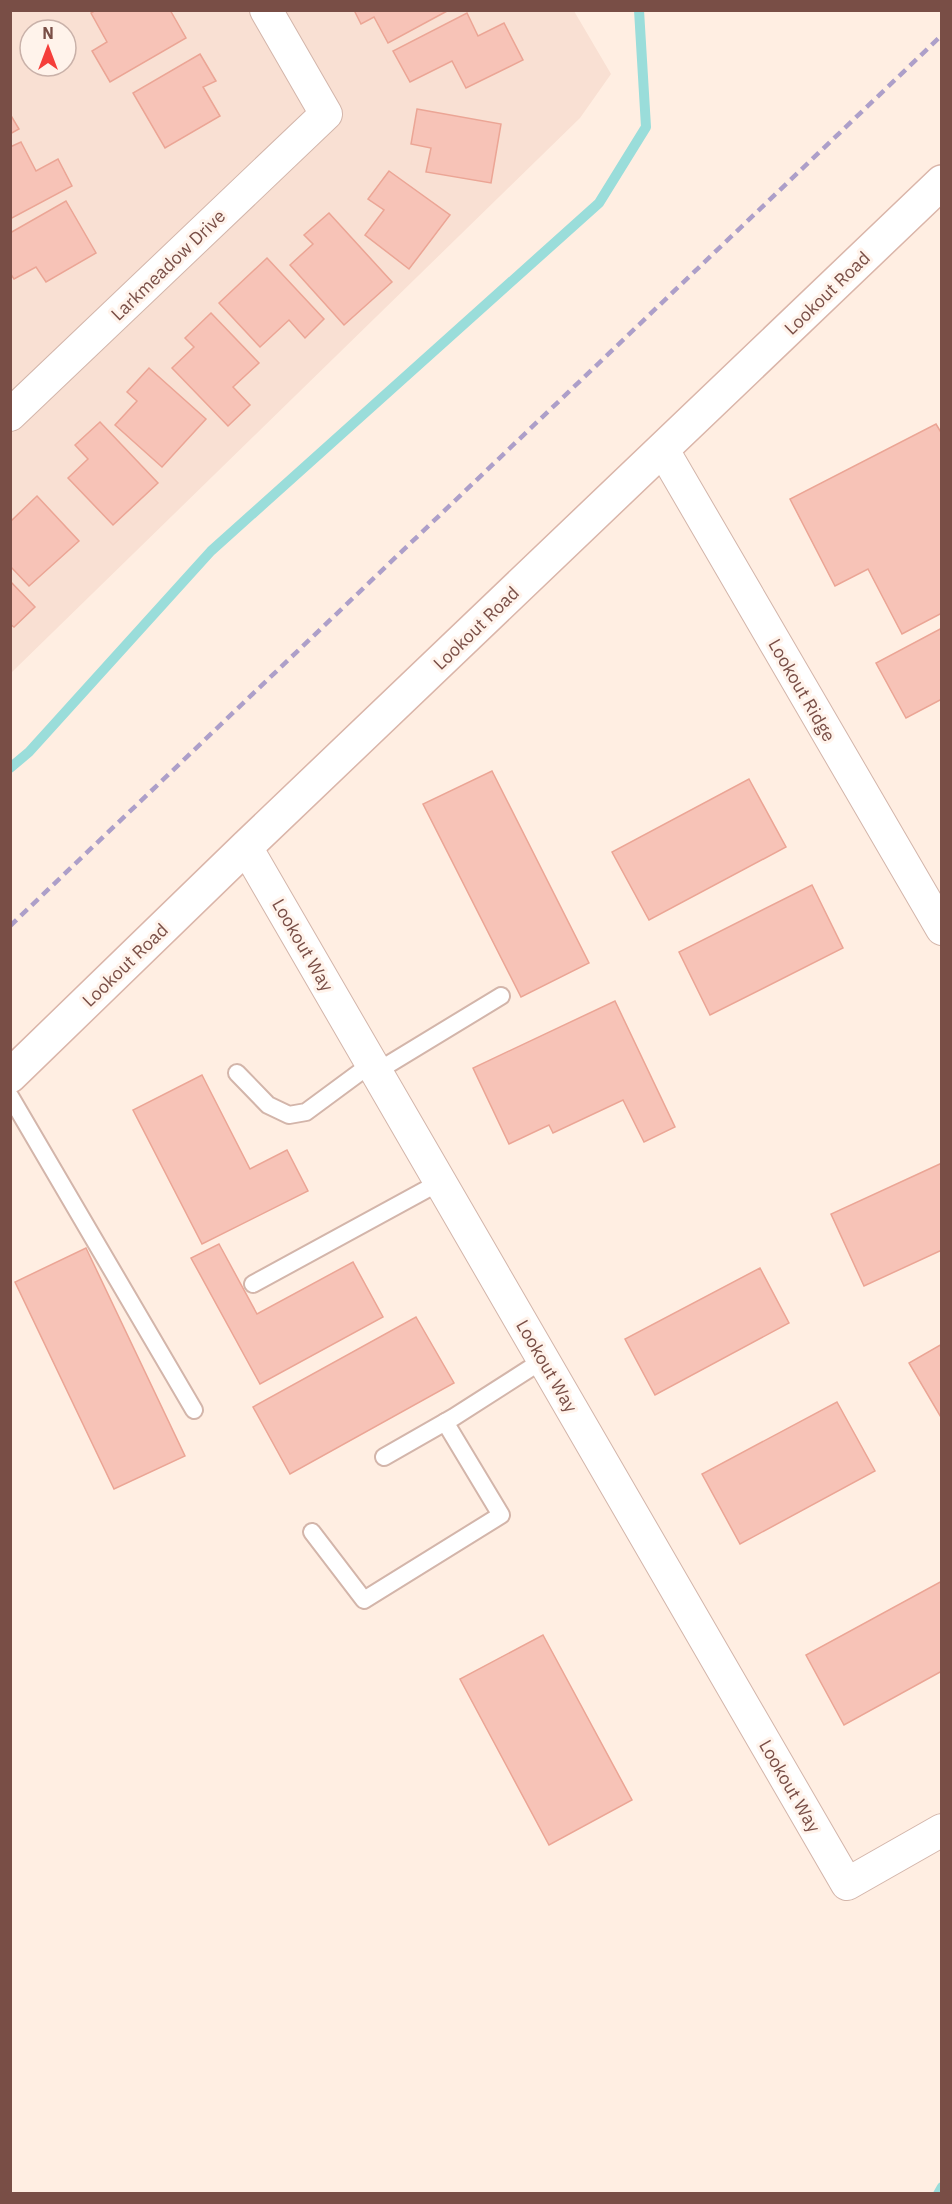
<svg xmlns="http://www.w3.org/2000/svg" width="952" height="2204" font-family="'IBM Plex Sans',sans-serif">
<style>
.residential{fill:#f9e0d3;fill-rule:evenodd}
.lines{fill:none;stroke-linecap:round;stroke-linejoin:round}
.stream{stroke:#9addda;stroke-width:10}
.building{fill:#f7c3b7;stroke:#eba595;stroke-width:1.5}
.lane-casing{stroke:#d3b5aa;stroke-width:20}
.street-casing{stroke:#d3b5aa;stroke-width:34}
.secondary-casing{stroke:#dab5a9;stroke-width:36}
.lane{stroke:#fff;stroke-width:16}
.street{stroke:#fff;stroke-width:32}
.secondary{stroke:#fff;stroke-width:33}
.rail{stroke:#ad9fc9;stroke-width:4.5;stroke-dasharray:9 6;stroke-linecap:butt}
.labels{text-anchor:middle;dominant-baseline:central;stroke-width:6;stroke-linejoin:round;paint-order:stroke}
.street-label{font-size:18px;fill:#794e46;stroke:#fff3eb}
</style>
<rect width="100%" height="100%" fill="#ffeee2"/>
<path class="residential" d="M11 11H574L611 74 580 118 11 673ZM30 30H66V66H30Z"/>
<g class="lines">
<g class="stream">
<polyline points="10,768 29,752 211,551 599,203 646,127 639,10"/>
<polyline points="938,2194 942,2187"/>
</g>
</g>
<g class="building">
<polygon points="96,10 170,10 186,38 110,82 92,51 107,42 91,13"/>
<polygon points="354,10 449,10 388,43 374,17 361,24"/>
<polygon points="467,13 478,36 504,23 523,60 466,88 452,61 410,82 393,51"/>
<polygon points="200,54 216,81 203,87 220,116 165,148 133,93"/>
<polygon points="417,109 501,124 491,183 426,172 431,148 411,144"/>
<polygon points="10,114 19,129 10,134"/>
<polygon points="21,142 36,171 58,159 72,186 10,219 10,147"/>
<polygon points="389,171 450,215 409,269 365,235 384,210 368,199"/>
<polygon points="66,201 96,253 46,282 36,267 14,279 10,273 10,233"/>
<polygon points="329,213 392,282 344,325 290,265 313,244 304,235"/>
<polygon points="267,258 324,319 305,338 289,320 260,347 219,303"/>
<polygon points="211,313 259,363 233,387 250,405 228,426 172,368 194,347 185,338"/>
<polygon points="149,368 206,419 162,467 115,425 137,401 127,392"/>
<polygon points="100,422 158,483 113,525 68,478 88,459 75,445"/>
<polygon points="936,424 942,434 942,613 902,634 868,569 835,586 790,499"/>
<polygon points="37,496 79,541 29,586 10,566 10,519 12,520"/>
<polygon points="10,581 35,607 14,627 10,624"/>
<polygon points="942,628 942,699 906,718 876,663"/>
<polygon points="492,771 589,963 521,997 423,804"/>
<polygon points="749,779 786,847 649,920 612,852"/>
<polygon points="812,885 843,948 710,1015 679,952"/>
<polygon points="615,1001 675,1127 644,1142 623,1100 553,1133 549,1125 509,1144 473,1068"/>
<polygon points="202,1075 250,1169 287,1150 308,1191 202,1244 133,1110"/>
<polygon points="942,1163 942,1250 864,1286 831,1214"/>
<polygon points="219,1244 257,1314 353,1262 383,1317 260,1384 191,1258"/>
<polygon points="86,1248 185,1456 114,1489 15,1282"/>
<polygon points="760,1268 789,1323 655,1395 625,1339"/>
<polygon points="416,1317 454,1383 290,1474 253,1407"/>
<polygon points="942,1344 942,1419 909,1363"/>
<polygon points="837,1402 875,1471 740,1544 702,1474"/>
<polygon points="942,1581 942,1671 844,1725 806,1655"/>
<polygon points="543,1635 632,1800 549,1845 460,1679"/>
</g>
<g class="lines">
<g class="lane-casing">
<g id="lane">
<polyline points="376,1072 501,996"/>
<polyline points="237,1073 268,1105 289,1115 306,1112 371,1064"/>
<polyline points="10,1096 194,1410"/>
<polyline points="253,1284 440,1182"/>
<polyline points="384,1457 454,1417 543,1360"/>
<polyline points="312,1532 364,1600 501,1515 445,1422"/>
</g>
</g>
<g class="street-casing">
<g id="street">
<polyline points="10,415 326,114 266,10"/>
<polyline points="663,450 942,929"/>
<polyline points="246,847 847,1884 942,1830"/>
</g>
</g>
<g class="secondary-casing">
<polyline id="secondary" points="10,1076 246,847 942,182"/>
</g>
<use href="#lane" class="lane"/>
<use href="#street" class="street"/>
<use href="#secondary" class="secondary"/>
<polyline class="rail" points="10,926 942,35"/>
</g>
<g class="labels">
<g class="street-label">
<text transform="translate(168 265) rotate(-44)">Larkmeadow Drive</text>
<text transform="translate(827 293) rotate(-44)">Lookout Road</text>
<text transform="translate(476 628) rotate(-44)">Lookout Road</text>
<text transform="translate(802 690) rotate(60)">Lookout Ridge</text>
<text transform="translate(303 945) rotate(60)">Lookout Way</text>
<text transform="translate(125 965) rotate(-44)">Lookout Road</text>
<text transform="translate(547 1366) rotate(60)">Lookout Way</text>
<text transform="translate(790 1786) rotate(60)">Lookout Way</text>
</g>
</g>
<rect width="952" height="2204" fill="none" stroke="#794e46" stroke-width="24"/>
<g transform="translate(48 48)"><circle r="28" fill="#fff3eb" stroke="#c9b1a9" stroke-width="1.5"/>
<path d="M0-4.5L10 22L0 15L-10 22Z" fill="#f53e3a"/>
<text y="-9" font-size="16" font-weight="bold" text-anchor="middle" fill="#794e46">N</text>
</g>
</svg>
